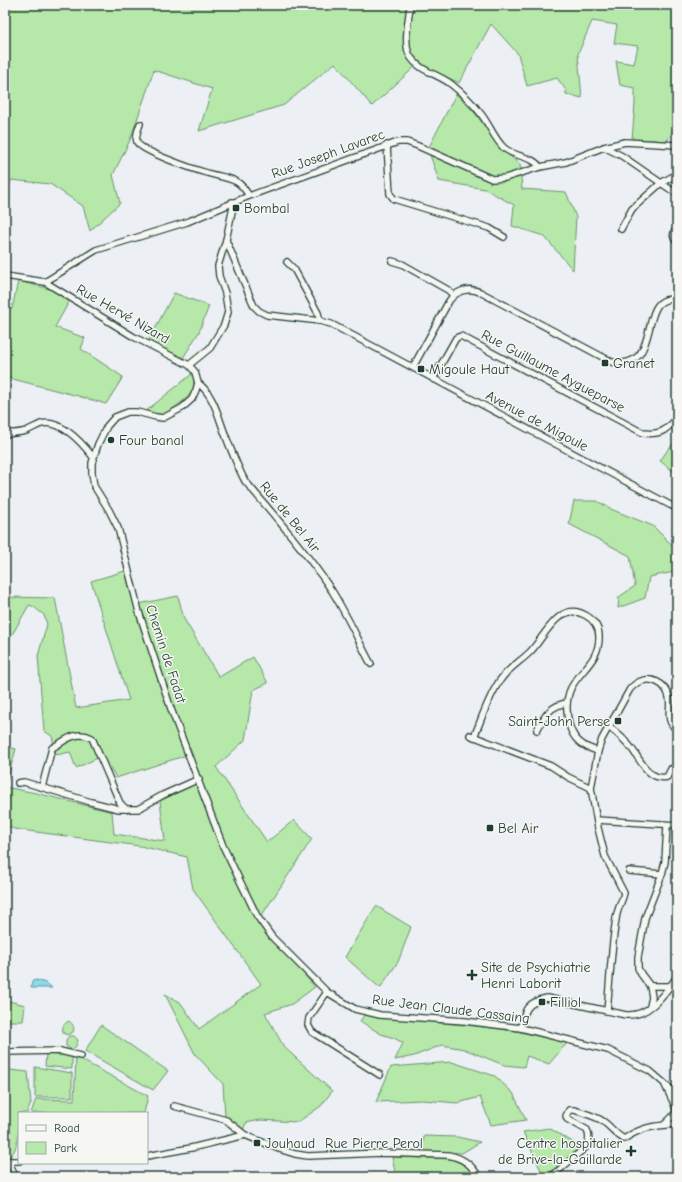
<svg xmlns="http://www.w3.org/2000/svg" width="682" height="1182" font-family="'Comic Neue',sans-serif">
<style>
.green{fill:#b6e8a9;stroke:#6a926e}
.water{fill:#8ad9e7;stroke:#5f9b9f}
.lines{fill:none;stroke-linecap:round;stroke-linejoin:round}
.minor-casing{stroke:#1f3d34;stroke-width:8}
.minor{stroke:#f6f6f2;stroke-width:5.5}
.poi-dot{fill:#1f3d34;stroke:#f6f6f2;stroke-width:1.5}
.labels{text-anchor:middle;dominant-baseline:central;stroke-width:3;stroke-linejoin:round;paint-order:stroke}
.street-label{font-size:14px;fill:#1f3d34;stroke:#f6f6f2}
.poi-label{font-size:14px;fill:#1f3d34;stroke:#f6f6f2;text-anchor:start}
</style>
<rect width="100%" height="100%" fill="#eceff4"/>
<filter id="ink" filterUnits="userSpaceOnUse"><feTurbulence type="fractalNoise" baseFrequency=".025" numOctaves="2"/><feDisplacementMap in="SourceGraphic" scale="8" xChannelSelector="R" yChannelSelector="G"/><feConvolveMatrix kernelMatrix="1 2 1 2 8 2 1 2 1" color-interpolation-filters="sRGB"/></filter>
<g filter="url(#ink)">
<g class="green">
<polygon points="5,5 677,5 677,124 667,141 632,139 635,103 635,88 620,85 616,61 634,64 638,46 614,43 617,25 592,21 578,54 582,98 566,94 566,90 557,78 527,86 518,54 491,24 459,83 419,63 372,106 335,63 284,105 199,131 212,89 154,70 130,140 113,175 120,203 90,231 83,206 50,184 11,180 5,213"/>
<polygon points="456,94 475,113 501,149 520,164 522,189 566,192 576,217 573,270 544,236 512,226 514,205 485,189 439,181 428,149"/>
<polygon points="18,281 54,290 70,300 55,327 85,338 81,349 123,377 106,404 78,396 5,377 5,308 12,309"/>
<polygon points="174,293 209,306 199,332 183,358 148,342"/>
<path d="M193 373C197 391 189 397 175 407 171 410 167 414 162 415 156 415 151 413 146 411Z"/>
<polygon points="677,440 677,474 660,461 669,448"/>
<polygon points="574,501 597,501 613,510 653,526 677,550 677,576 674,572 649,577 645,598 618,608 619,597 635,586 630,556 569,524"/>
<polygon points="125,571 134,605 178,596 184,619 219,677 253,657 268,683 253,690 245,740 216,767 267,842 294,820 312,839 258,921 315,987 292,1004 265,1013 284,1047 332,1091 321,1106 298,1122 260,1120 246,1123 243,1130 225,1116 223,1084 195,1054 165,994 180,1002 199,1029 261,984 193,889 187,857 140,846 14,829 5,825 5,746 16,749 5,787 36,793 112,812 114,834 165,841 160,801 201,781 190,754 116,778 104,755 76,768 70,752 56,755 52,736 44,731 38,656 47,624 44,615 34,607 29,605 9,640 5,638 5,597 55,598 76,708 129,700 91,581"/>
<polygon points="376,906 411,927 398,962 380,988 345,957"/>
<polygon points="5,1000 25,1005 23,1021 5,1021"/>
<polygon points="365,1014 378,1017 475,1026 516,1031 567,1043 549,1064 527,1056 524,1067 504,1065 464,1049 442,1045 414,1056 395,1060 403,1043 394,1038 381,1034 360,1021"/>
<path d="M69 1021C73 1024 75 1028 73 1032L67 1035 63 1033C62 1027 63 1024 69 1021Z"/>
<polygon points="101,1025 168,1071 153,1090 85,1051"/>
<polygon points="69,1036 74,1036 78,1040 76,1046 72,1050 66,1046 66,1040"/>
<path d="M5 1053H10V1070L28 1072 31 1103 27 1113H19C19 1126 20 1151 7 1159L5 1154V1103L10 1101 5 1085Z"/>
<polygon points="46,1054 72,1056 72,1069 45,1066"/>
<polygon points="76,1057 148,1096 144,1113 31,1113 36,1099 74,1100"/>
<polygon points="452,1062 495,1076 513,1093 526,1120 491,1125 480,1097 458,1103 422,1100 376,1102 391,1067"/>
<polygon points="35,1067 72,1073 72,1097 35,1097"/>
<polygon points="549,1128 581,1147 544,1177 523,1132"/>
<polygon points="424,1136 457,1137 480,1142 462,1153 422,1151"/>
<polygon points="392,1157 452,1159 467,1166 473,1177 396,1177"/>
</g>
<polygon class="water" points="37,980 48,984 52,988 31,988 32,981"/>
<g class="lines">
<g class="minor-casing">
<g id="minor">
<path d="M410 5C409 19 403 44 410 56 419 71 438 74 451 84 461 92 473 103 481 114 489 124 494 138 503 147 514 158 532 155 540 167"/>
<path d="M140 124C138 130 135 136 137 142 140 151 196 170 207 173 216 176 229 177 237 182 242 185 246 191 249 196"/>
<polyline points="387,145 390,194 394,199 489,228 504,237"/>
<polyline points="604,147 622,156 677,194"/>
<polyline points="621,229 632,209 661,183 677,174"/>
<path d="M677 230 674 232C673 236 673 239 677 241"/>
<polyline points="226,240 254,306 259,311 267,315 320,321 331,324 670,505 677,508"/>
<polyline points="392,261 402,264 448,290 453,295"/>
<polyline points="287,262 294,269 318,313 320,321"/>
<polyline points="5,276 45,282 134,337 189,365 195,372 198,383 196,390 192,399 182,408 163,418 156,417 137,412 128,412 115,417 107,426 98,444 92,463 92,473 94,486 109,510 118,528 139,612 171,709 223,846 257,916 272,937 327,992 355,1009 380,1015 465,1021 521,1028 608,1050 650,1071 672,1090 677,1097"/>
<polyline points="45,282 96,250 187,222 249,196 398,142 407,142 418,146 492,179 505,178 540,167 566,162 604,147 625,142 677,145"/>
<polyline points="189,365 210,348 224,325 228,312 225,293 219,276 218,266 226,240 233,207 232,202"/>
<path d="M413 367 449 301C457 290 469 287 480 292L612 362C665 373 635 290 677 300"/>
<path d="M433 379 456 338 461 336 643 433C660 435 666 431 677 418"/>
<path d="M198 383C214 395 218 416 225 434 231 450 237 466 245 481 275 516 306 552 332 591 347 615 358 640 371 664"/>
<path d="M5 434C12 433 20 433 26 431 31 429 36 426 41 424 61 419 82 443 93 457"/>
<path d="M609 727C617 733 626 741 632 749 641 761 649 781 667 777L671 769"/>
<path d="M537 730C545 716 549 706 567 703"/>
<polyline points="470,735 551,766 568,777 591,788"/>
<path d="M474 737C482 718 489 695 501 679 509 668 521 661 530 652 544 638 559 600 585 615 593 619 599 627 599 636 600 660 581 669 571 688 566 699 566 712 569 724 573 740 583 747 598 751L602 739 630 689C632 687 635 684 637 683 650 675 666 683 669 697 672 711 664 719 677 730"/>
<path d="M598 751 591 788 598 828 605 856 624 893C622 902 617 909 616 919 611 950 610 980 607 1011"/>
<polyline points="18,783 24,782 91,802 119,809 126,809"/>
<path d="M42 787 52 748C66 740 76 730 92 738L120 803 126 809H138L163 795 199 779"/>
<polyline points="597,820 677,825"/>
<polyline points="629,871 662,874"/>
<polyline points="650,986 670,986"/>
<polyline points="327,992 309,1018 308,1025 312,1032 380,1075"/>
<polyline points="650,1006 652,997 650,986 641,974 638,968 638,957 645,918 662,874 665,862 667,825"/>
<path d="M521 1028C524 1010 527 1002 547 998L626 1015C649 1017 664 994 677 977"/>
<polyline points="5,1052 60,1051 81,1056"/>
<polyline points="665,1085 677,1110"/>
<polyline points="174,1106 226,1120 245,1135"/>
<polyline points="665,1124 677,1112"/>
<path d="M147 1156 191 1148 245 1135 279 1149 295 1154 308 1156 382 1153 448 1155C463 1158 471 1164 479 1177"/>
<polyline points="5,1161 19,1161"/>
<polyline points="9,1161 15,1177"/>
<path d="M551 1177 586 1147C589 1141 590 1137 587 1130L567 1119 566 1116 569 1110H574C583 1113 596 1116 604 1122 612 1128 615 1134 624 1139 643 1126 655 1126 677 1124"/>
</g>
</g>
<use href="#minor" class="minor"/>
</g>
</g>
<g class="poi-dot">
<rect x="232" y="204" width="8" height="8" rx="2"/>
<rect x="601" y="359" width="8" height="8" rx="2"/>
<rect x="417" y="365" width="8" height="8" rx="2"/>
<circle cx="111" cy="440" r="4"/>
<rect x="614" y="717" width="8" height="8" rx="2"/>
<rect x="486" y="824" width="8" height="8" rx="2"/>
<path d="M470 969h4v4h4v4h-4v4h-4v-4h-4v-4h4z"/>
<rect x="538" y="998" width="8" height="8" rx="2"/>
<rect x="253" y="1139" width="8" height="8" rx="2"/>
<path d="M629 1145h4v4h4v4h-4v4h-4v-4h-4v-4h4z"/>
</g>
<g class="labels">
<g class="street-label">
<text transform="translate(328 154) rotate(-20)">Rue Joseph Lavarec</text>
<text transform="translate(123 314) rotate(30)">Rue Hervé Nizard</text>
<text transform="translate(553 371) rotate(28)">Rue Guillaume Aygueparse</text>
<text transform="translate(537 421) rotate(28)">Avenue de Migoule</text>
<text transform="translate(290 517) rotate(51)">Rue de Bel Air</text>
<text transform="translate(166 654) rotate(72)">Chemin de Fadat</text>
<text transform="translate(451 1009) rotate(7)">Rue Jean Claude Cassaing</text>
<text x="374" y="1143">Rue Pierre Perol</text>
</g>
<g class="poi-label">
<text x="244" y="208">Bombal</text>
<text x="613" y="363">Granet</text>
<text x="429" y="369">Migoule Haut</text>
<text x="119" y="440">Four banal</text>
<text x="610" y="721" text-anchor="end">Saint-John Perse</text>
<text x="498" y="828">Bel Air</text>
<text x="481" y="967">Site de Psychiatrie<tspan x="481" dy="16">Henri Laborit</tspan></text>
<text x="550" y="1002">Filliol</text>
<text x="265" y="1143">Jouhaud</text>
<text x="622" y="1143" text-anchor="end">Centre hospitalier<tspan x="622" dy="16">de Brive-la-Gaillarde</tspan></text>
</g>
</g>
<rect width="682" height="1182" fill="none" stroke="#f6f6f2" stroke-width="20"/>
<rect x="10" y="10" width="662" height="1162" fill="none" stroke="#1f3d34" stroke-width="1.5" filter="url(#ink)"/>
<rect x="18" y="1112" width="130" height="52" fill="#f6f6f2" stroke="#a0aca6"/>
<rect x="26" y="1125" width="20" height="6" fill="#f6f6f2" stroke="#a0aca6"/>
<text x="54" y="1132" font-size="12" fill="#1f3d34">Road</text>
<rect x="26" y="1142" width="20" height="12" fill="#b6e8a9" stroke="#a0aca6"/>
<text x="54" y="1152" font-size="12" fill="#1f3d34">Park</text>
</svg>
